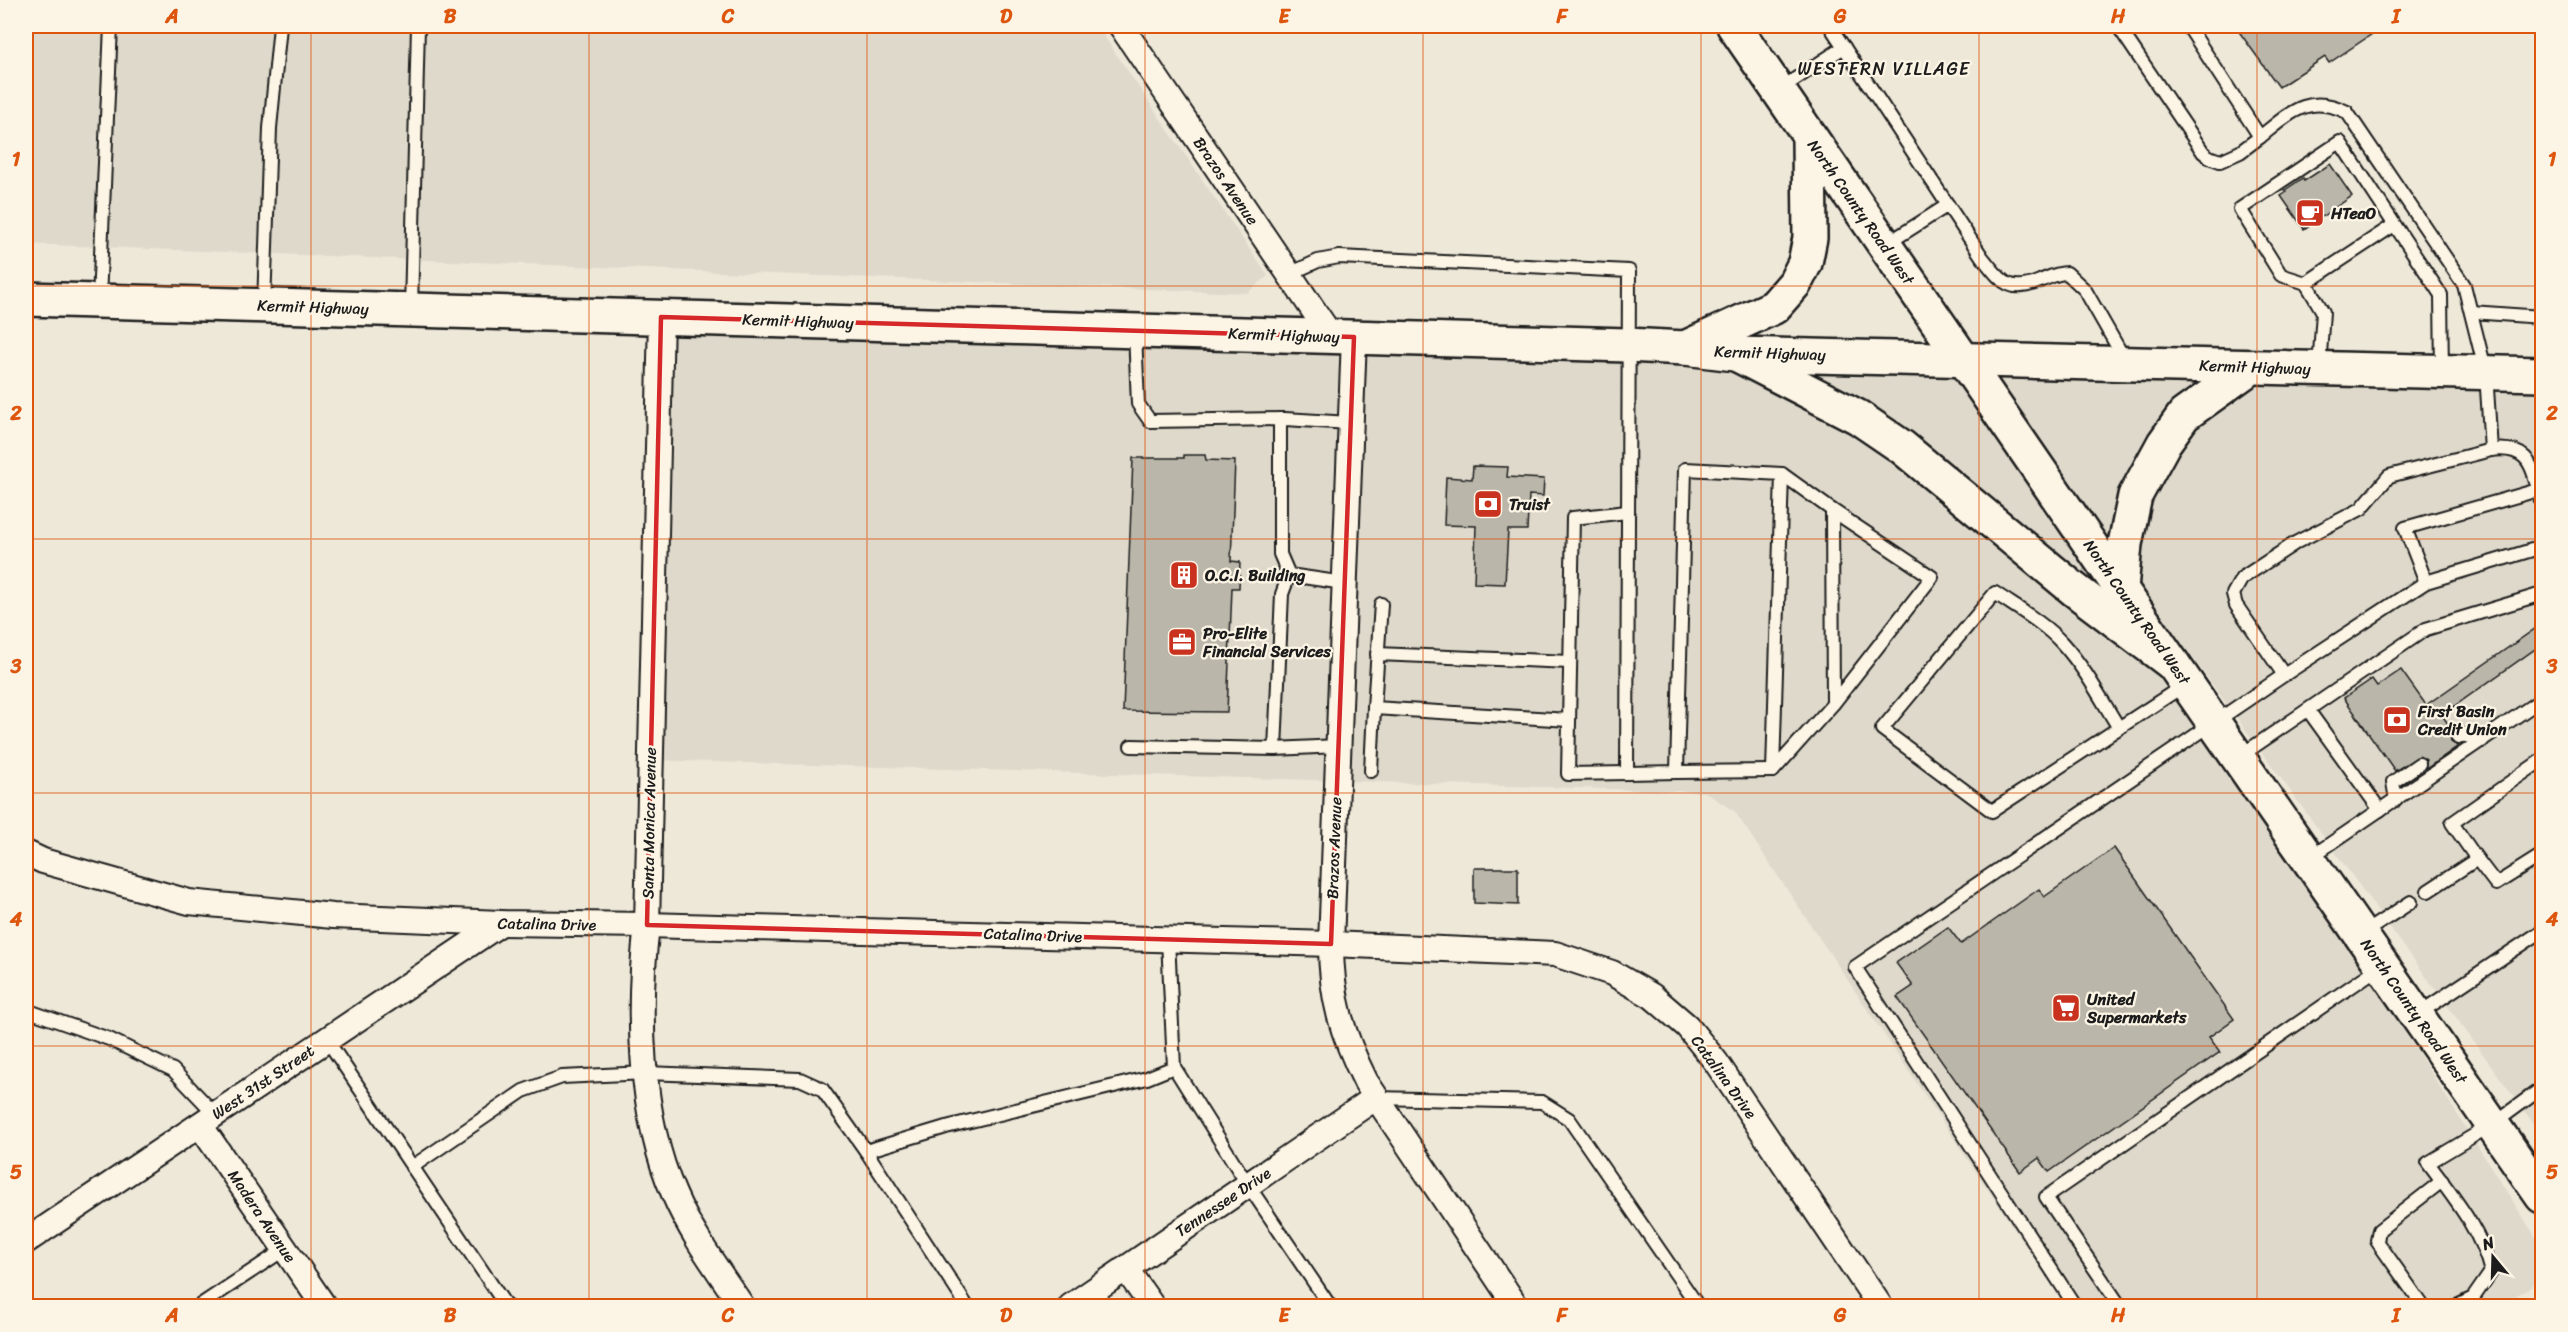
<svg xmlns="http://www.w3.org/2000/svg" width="2568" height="1332" font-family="Sriracha,sans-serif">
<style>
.built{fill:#ded9cb}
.building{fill:#bab6aa;stroke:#1c1c1c;stroke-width:1.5}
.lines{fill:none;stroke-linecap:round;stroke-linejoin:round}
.service-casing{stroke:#1c1c1c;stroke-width:16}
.minor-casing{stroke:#1c1c1c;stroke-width:28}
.secondary-casing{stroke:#1c1c1c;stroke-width:38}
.primary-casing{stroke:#1c1c1c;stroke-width:38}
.service{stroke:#fcf5e5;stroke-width:12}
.minor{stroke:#fcf5e5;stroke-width:24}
.secondary{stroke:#fcf5e5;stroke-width:33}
.primary{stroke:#fcf5e5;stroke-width:33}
.marked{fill:none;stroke:#d62828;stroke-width:4.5;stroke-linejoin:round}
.grid{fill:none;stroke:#de560d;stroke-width:1.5;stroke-opacity:0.55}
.labels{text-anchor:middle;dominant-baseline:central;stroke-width:4.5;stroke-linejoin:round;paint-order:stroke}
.street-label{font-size:16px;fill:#1c1c1c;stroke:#fcf5e5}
.poi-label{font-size:16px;font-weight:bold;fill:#1c1c1c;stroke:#fcf5e5;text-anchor:start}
.neighbourhood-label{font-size:18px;letter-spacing:1.5px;fill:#1c1c1c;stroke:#fcf5e5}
.neatline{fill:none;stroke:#de560d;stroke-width:2}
.grid-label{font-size:20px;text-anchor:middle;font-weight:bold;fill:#de560d}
</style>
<rect width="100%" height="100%" fill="#eee8d9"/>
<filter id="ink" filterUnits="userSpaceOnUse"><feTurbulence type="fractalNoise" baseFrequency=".0167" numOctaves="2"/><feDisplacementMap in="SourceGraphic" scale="12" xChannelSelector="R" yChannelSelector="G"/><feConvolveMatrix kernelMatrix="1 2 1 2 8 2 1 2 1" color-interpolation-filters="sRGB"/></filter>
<g filter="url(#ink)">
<g class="built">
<polygon points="26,26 1097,26 1268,276 1247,293 26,244"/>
<polygon points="661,317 2542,375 2542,1135 1980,367 2542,1247 2542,1279 2500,1306 2066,1306 1735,812 1705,792 651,760"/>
</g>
<g class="building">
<polygon points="2235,26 2384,26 2329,63 2325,57 2279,87"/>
<polygon points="2330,164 2352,196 2304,229 2281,196 2287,192 2285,190 2303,178 2304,181"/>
<polygon points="1184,455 1205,455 1206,460 1235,461 1231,561 1240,562 1239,588 1232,588 1227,712 1123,711 1133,458 1184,458"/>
<polygon points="1473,466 1508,467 1507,477 1544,479 1543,496 1529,495 1527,530 1508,530 1505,584 1474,583 1476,526 1444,525 1446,477 1472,479"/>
<polygon points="2542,624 2542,644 2442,715 2453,731 2451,735 2451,742 2458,746 2426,769 2426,760 2419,756 2395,771 2344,698 2372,679 2377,686 2401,670 2426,705"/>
<polygon points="2114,848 2234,1019 2209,1037 2220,1052 2049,1172 2039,1158 2020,1172 1897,997 1913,986 1896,963 1948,927 1961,944 2039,889 2044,897"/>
<polygon points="1474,868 1518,868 1518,905 1474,903"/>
</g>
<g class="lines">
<g class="service-casing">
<g id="service">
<path d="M1830 26 1982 257C2001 280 2008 295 2040 281 2050 277 2057 273 2067 273L2085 290 2125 360"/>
<polyline points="2118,26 2203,152 2209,157 2220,161 2240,152 2260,137"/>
<path d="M2188 26 2260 137C2290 113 2308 93 2347 112L2464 285 2486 373 2491 450"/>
<polyline points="1780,89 1844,47"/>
<polyline points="1885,245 1948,205"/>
<polyline points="1289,274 1318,261 1339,257 1629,271 1627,773 1677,772 1685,469 1782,474 1773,771 1833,704 1832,510 1932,577 1833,704"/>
<polyline points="2306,283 2394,225"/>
<polyline points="99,300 111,26"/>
<polyline points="264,306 270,128 280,26"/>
<polyline points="411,309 418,26"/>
<polyline points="2471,312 2542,317"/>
<polyline points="1135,332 1138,404 1150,421 1285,419 1350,423"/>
<polyline points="2319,368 2323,312 2306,283 2281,275 2240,209 2340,142 2441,295 2442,371"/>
<polyline points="1280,419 1280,554 1289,575 1344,583"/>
<polyline points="1782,474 1832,510"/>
<polyline points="2426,582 2405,528 2538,490 2542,505"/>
<polyline points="1381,604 1374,708 1569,720"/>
<polyline points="1377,654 1570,662"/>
<path d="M2284 675 2236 605 2233 594 2242 578 2297 542 2361 509 2389 476 2491 450C2524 446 2532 460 2538 490"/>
<polyline points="2308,710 2380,810"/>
<path d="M2119 728C2101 699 2085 668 2062 643 2044 623 2017 608 1995 593L1882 729 1992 811 2186 684"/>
<polyline points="2458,738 2463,735 2482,741"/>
<polyline points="1131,746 1275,749 1338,746"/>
<polyline points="1275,749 1282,594 1289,575"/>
<polyline points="2240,756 2426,629 2542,594"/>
<polyline points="1371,771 1374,708"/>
<polyline points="1677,772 1773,771"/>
<polyline points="1627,773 1568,774 1573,518 1627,512"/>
<polyline points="2396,800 2393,782 2419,764"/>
<polyline points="2308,859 2542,699"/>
<polyline points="2477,859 2496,884 2542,855"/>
<polyline points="2428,891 2477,859 2452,823 2542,760"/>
<polyline points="2362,934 2411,902"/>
<polyline points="1168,939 1174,1067 1248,1185 1330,1306"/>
<polyline points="26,1010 109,1039 173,1070 215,1114"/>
<polyline points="2418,1014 2542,931"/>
<polyline points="327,1040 506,1306"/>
<polyline points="1377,1098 1542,1102 1569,1119 1698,1306"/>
<polyline points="866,1151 946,1127 1147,1078 1174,1067"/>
<polyline points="412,1167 523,1091 562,1077 646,1073 800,1079 822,1089 866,1151 967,1306"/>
<polyline points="199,1306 285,1249"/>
<polyline points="2075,1306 1855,967 2284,675 2426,582 2542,547"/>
<polyline points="2120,1306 2046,1197 2381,966"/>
<polyline points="2423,1306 2377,1241 2379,1230 2442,1181"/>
<path d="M2457 1306 2473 1298 2491 1272C2481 1230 2453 1197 2428 1163L2493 1124 2542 1088"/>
</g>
</g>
<g class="minor-casing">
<g id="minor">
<polyline points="1121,26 1331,336"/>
<path d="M661 317 647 925C637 1009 639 1115 674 1194 691 1234 718 1270 742 1306"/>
<path d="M1354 337 1331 944C1331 998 1342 1034 1366 1082L1516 1306"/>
<polyline points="26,853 43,861 189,902 333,916 501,923 647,925 1331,944 1555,954 1612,973 1652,996 1687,1026 1716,1062 1880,1306"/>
<polyline points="200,1125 324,1306"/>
<polyline points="26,1241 501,923"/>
<polyline points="1126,1269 1152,1306"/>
<polyline points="1071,1306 1375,1098"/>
</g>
</g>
<g class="secondary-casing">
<polyline id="secondary" points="1734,26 2121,589 2542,1196"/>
</g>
<g class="primary-casing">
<g id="primary">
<polyline points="26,299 1627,345 1685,348 1735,354 2542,374"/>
<polyline points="1685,348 1774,307 1795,283 1805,263 1810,238 1809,137"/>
<polyline points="1740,356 1858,417 1902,447 2075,590 2173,664"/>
<polyline points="2121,589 2125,544 2135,496 2164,443 2184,415 2251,367"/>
</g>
</g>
<use href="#service" class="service"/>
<use href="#minor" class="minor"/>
<use href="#secondary" class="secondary"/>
<use href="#primary" class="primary"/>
</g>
</g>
<path class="marked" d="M661 317 1354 337 1331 944 647 925Z"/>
<path class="grid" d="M311 26V1306M589 26V1306M867 26V1306M1145 26V1306M1423 26V1306M1701 26V1306M1979 26V1306M2257 26V1306M26 286H2542M26 539H2542M26 793H2542M26 1046H2542"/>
<defs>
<g id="cafe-square" transform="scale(1.5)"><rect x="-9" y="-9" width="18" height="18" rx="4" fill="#c8321e" stroke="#fcf5e5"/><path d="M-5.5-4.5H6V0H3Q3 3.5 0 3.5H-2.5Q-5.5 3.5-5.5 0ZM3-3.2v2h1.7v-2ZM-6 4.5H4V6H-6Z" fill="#fff"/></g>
<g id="bank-square" transform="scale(1.5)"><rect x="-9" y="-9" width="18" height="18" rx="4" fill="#c8321e" stroke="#fcf5e5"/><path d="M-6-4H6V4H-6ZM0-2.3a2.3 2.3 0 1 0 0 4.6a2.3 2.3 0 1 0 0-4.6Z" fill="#fff"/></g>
<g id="building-square" transform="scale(1.5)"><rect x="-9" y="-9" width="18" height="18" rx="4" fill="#c8321e" stroke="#fcf5e5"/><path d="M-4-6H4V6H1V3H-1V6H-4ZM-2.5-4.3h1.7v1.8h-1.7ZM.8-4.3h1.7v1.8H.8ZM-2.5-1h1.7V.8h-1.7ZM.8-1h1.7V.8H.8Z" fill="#fff"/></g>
<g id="office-square" transform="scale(1.5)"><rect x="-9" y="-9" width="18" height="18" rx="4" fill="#c8321e" stroke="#fcf5e5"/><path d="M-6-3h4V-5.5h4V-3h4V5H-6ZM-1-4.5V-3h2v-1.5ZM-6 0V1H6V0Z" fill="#fff"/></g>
<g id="supermarket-square" transform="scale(1.5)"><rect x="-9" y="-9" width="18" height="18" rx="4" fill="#c8321e" stroke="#fcf5e5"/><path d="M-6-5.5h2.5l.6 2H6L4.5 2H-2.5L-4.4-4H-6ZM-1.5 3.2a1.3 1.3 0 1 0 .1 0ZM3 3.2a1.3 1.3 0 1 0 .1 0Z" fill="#fff"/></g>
</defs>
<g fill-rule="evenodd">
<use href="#cafe-square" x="2310" y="213"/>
<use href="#bank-square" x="1488" y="504"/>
<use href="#building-square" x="1184" y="575"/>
<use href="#office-square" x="1182" y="642"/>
<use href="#bank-square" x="2397" y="720"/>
<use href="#supermarket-square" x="2066" y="1008"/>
</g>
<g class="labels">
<g class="street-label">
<text transform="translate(1226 181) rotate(56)">Brazos Avenue</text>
<text transform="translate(1861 212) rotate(55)">North County Road West</text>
<text transform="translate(313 307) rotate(2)">Kermit Highway</text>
<text transform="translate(798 321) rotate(2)">Kermit Highway</text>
<text transform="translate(1284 335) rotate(2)">Kermit Highway</text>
<text transform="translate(1770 353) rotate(2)">Kermit Highway</text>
<text transform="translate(2255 367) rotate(2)">Kermit Highway</text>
<text transform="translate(2137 612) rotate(55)">North County Road West</text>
<text transform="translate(649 823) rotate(-89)">Santa Monica Avenue</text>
<text transform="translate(1334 848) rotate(-88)">Brazos Avenue</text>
<text transform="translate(547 924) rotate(1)">Catalina Drive</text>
<text transform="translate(1033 935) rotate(2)">Catalina Drive</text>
<text transform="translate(2414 1011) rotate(55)">North County Road West</text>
<text transform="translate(1724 1077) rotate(54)">Catalina Drive</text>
<text transform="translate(263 1082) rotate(-34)">West 31st Street</text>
<text transform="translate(1223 1202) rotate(-34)">Tennessee Drive</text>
<text transform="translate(262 1216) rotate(56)">Madera Avenue</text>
</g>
<g class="poi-label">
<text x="2331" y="213">HTeaO</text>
<text x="1509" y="504">Truist</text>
<text x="1205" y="575">O.C.I. Building</text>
<text x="1203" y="633">Pro-Elite<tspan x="1203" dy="18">Financial Services</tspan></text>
<text x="2418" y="711">First Basin<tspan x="2418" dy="18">Credit Union</tspan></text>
<text x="2087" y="999">United<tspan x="2087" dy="18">Supermarkets</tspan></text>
</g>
<g class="neighbourhood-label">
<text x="1884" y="69">WESTERN VILLAGE</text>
</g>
</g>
<rect width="2568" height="1332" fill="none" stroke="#fcf5e5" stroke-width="66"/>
<g transform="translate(2493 1257) rotate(341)" stroke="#fcf5e5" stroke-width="4.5" paint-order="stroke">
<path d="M0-4.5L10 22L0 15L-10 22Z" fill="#1c1c1c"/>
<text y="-9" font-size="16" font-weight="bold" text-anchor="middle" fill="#1c1c1c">N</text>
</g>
<rect x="33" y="33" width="2502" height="1266" class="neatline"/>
<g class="grid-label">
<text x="172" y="23">A</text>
<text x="450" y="23">B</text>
<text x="728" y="23">C</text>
<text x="1006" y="23">D</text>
<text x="1284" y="23">E</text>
<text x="1562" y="23">F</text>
<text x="1840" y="23">G</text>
<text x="2118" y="23">H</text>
<text x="2396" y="23">I</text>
<text x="16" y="166">1</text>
<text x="2552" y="166">1</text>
<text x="16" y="420">2</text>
<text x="2552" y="420">2</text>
<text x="16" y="673">3</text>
<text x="2552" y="673">3</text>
<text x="16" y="926">4</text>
<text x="2552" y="926">4</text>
<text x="16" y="1179">5</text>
<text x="2552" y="1179">5</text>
<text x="172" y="1322">A</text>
<text x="450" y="1322">B</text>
<text x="728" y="1322">C</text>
<text x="1006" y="1322">D</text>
<text x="1284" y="1322">E</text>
<text x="1562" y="1322">F</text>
<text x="1840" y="1322">G</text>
<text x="2118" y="1322">H</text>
<text x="2396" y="1322">I</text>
</g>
</svg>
